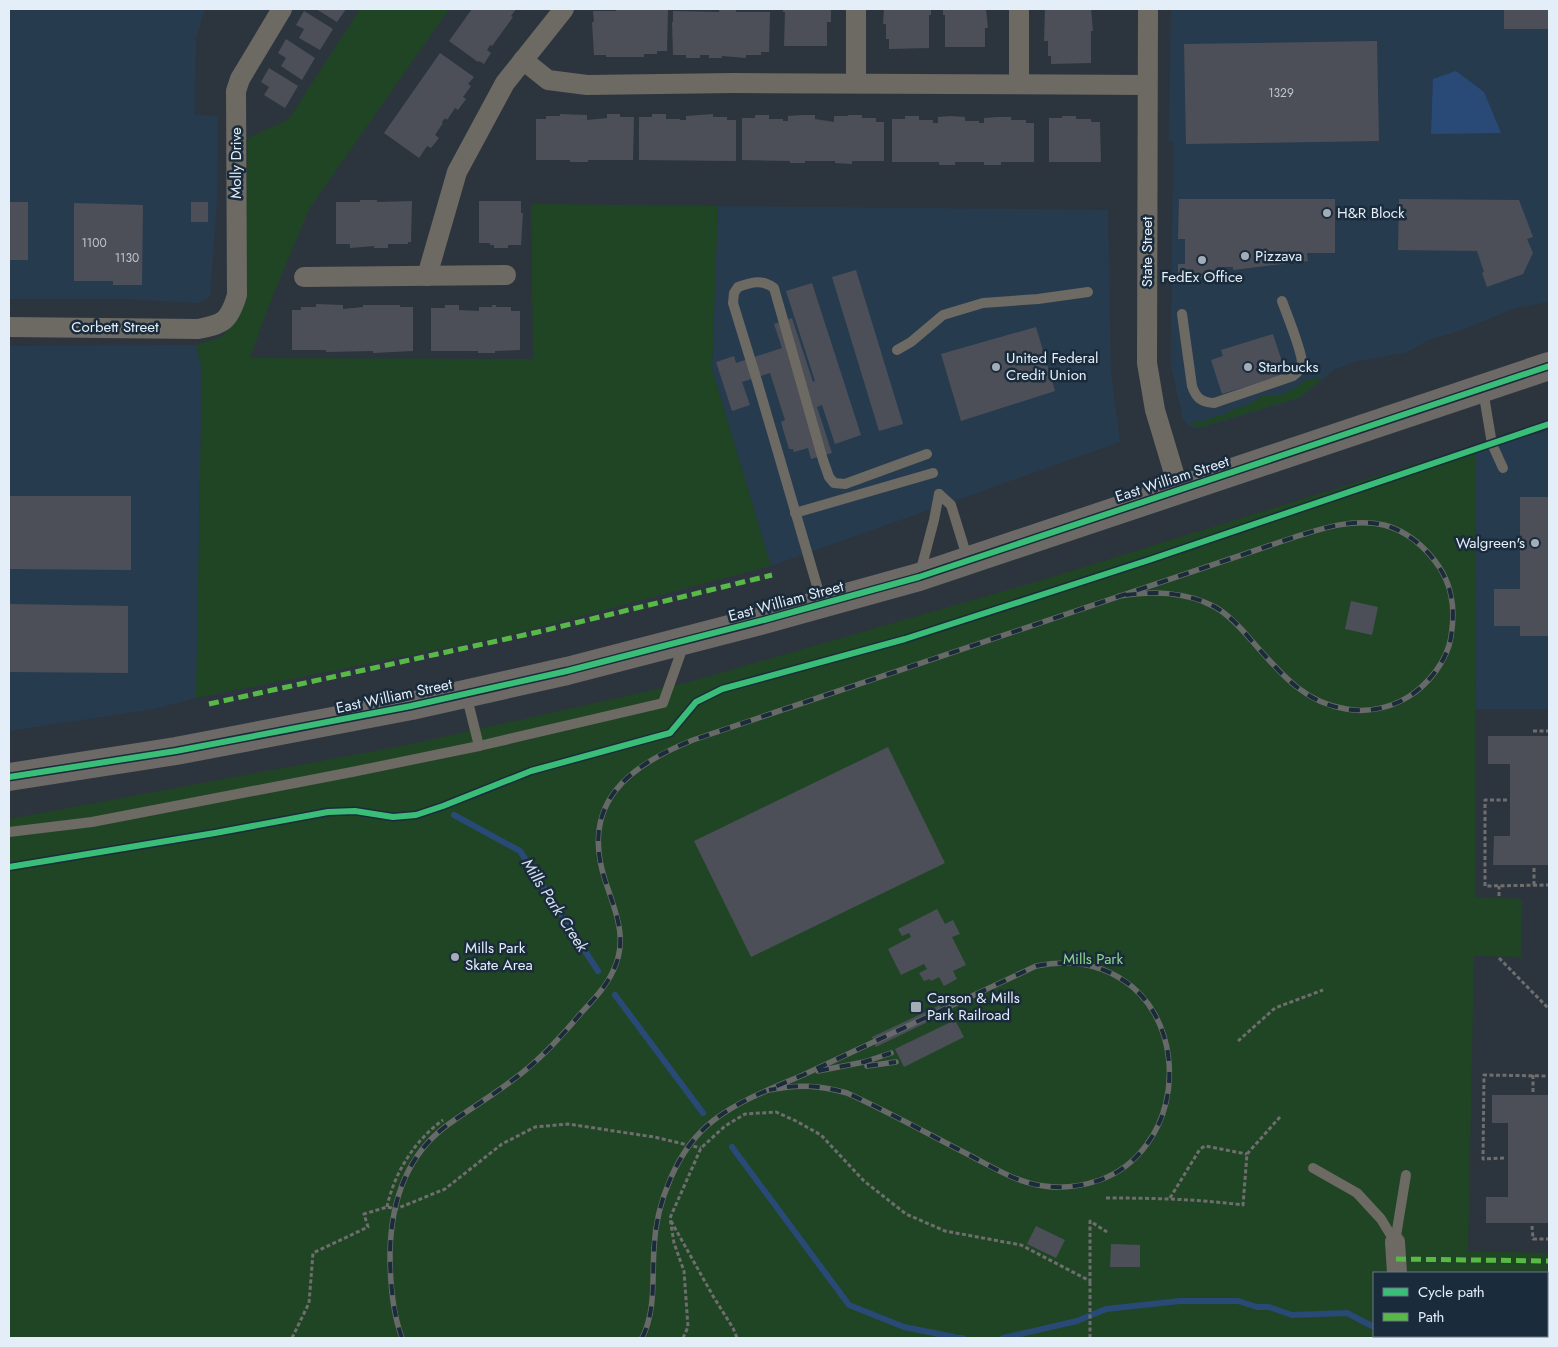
<svg xmlns="http://www.w3.org/2000/svg" width="1558" height="1347" font-family="Jost,sans-serif">
<style>
.built{fill:#273b4f}
.green{fill:#204524;fill-rule:evenodd}
.water{fill:#294977}
.lines{fill:none;stroke-linecap:round;stroke-linejoin:round}
.stream{stroke:#294977;stroke-width:6}
.building{fill:#4c4f58}
.path{stroke:#6e6e6e;stroke-width:3;stroke-dasharray:4 2.5;stroke-linecap:butt}
.service{stroke:#6d6963;stroke-width:10}
.minor{stroke:#6d6963;stroke-width:20}
.primary{stroke:#6d6966;stroke-width:28}
.rail-casing{stroke:#686a6a;stroke-width:5.5}
.rail{stroke:#1a2b3b;stroke-width:4;stroke-dasharray:11;stroke-linecap:butt}
.quiet{stroke:#58b947;stroke-width:5;stroke-dasharray:10 5;stroke-linecap:butt}
.cycleway-casing{stroke:#1a2b3b;stroke-width:9}
.cycleway{stroke:#3abd76;stroke-width:6}
.poi-dot{fill:#a3adb8;stroke:#1a2b3b;stroke-width:2}
.labels{text-anchor:middle;dominant-baseline:central;stroke-width:5;stroke-linejoin:round;paint-order:stroke}
.number-label{font-size:12px;fill:#bdc6d1}
.street-label{font-size:15px;fill:#e3eef9;stroke:#1a2b3b}
.poi-label{font-size:15px;fill:#e3eef9;stroke:#1a2b3b;text-anchor:start}
.park-label{font-size:15px;fill:#8dd68e;stroke:#1a2b3b}
.water-label{font-size:16px;font-style:italic;fill:#d6e1f1;stroke:#1a2b3b}
</style>
<rect width="100%" height="100%" fill="#2c353e"/>
<g class="built">
<polygon points="9,9 205,9 196,38 195,115 218,116 217,200 210,296 199,303 126,299 9,299"/>
<polygon points="1171,9 1549,9 1549,302 1515,308 1462,330 1426,341 1408,352 1353,362 1335,369 1300,398 1197,429 1188,425 1183,419 1171,366 1173,141 1169,141"/>
<polygon points="718,206 1108,210 1111,372 1120,442 771,566 712,369"/>
<polygon points="196,345 202,369 196,698 154,709 9,731 9,346"/>
<polygon points="1549,430 1549,709 1476,709 1476,445 1538,434"/>
</g>
<g class="green">
<polygon points="360,9 449,9 309,209 266,313 250,358 533,359 531,204 718,206 712,369 771,566 506,636 196,698 202,369 196,345 221,337 236,321 243,302 248,138 289,119"/>
<polygon points="1319,378 1322,379 1299,398 1198,428 1189,423 1207,420 1219,415 1222,415 1237,408 1248,405 1262,396 1280,395 1295,388 1307,379"/>
<path d="M1476 445 1475 897 1522 899 1521 957 1474 956 1468 1251 1549 1253V1338H9V819L412 744 689 682 1049 578ZM1374 1273H1547V1336H1374Z"/>
</g>
<polygon class="water" points="1456,71 1484,92 1501,133 1431,134 1433,79"/>
<g class="lines">
<g class="stream">
<polyline points="454,815 520,851 598,971"/>
<polyline points="615,995 703,1113"/>
<polyline points="732,1147 849,1305 904,1327 954,1337"/>
<polyline points="953,1338 963,1338"/>
<polyline points="1003,1338 1077,1321 1106,1309 1180,1301 1238,1301 1257,1307 1269,1307 1292,1315 1347,1313 1374,1327"/>
<polyline points="1543,1338 1549,1336"/>
</g>
</g>
<g class="building">
<polygon points="316,9 346,9 337,22"/>
<polygon points="472,9 516,9 511,16 513,17 492,46 490,45 487,50 491,53 484,64 479,61 478,62 449,41"/>
<polygon points="616,9 668,10 667,51 657,51 657,54 644,54 644,57 606,57 606,55 594,55 592,22 594,22 593,11 616,11"/>
<polygon points="783,9 831,9 831,22 827,22 827,46 784,46 785,12 783,12"/>
<polygon points="884,9 931,9 931,15 929,15 929,48 889,49 889,39 886,39 886,24 883,24"/>
<polygon points="943,9 986,9 988,28 985,28 985,47 945,47 945,15 943,15"/>
<polygon points="1045,9 1091,9 1093,31 1091,31 1091,63 1051,64 1051,56 1048,56 1048,41 1044,41"/>
<rect x="1504" y="9" width="45" height="20"/>
<polygon points="719,10 736,10 736,12 770,12 769,52 761,52 761,55 746,55 746,58 722,56 722,58 709,58 709,55 700,55 700,58 686,58 686,55 673,55 672,22 673,22 673,11 719,12"/>
<polygon points="304,11 333,29 320,50 299,38 304,29 296,25"/>
<polygon points="286,39 315,58 302,80 281,66 286,58 278,53"/>
<polygon points="1377,41 1379,141 1186,144 1184,44"/>
<polygon points="440,53 474,77 468,84 471,86 463,97 466,99 458,110 455,108 447,120 445,118 442,122 443,123 435,135 439,138 431,148 427,146 419,158 384,133"/>
<polygon points="269,68 298,86 285,108 264,95 269,87 261,82"/>
<polygon points="560,114 587,115 587,120 607,118 607,114 620,114 620,117 634,117 633,160 588,160 588,162 570,162 570,160 536,160 536,119 546,119 546,116 560,116"/>
<polygon points="652,114 666,114 666,119 680,119 680,120 686,120 686,116 713,114 713,117 727,117 727,120 736,120 736,161 639,160 639,117 652,117"/>
<polygon points="755,115 769,115 769,119 783,119 783,121 788,121 788,116 802,115 815,115 815,119 834,122 834,116 848,116 848,115 862,115 862,118 876,118 876,122 884,122 884,161 852,161 852,164 835,163 835,161 805,161 805,163 790,163 790,161 742,160 742,118 755,118"/>
<polygon points="905,116 919,116 919,120 933,120 933,123 938,123 938,117 951,116 965,117 965,121 979,121 979,123 984,123 984,118 998,117 1011,117 1011,120 1026,120 1026,123 1034,123 1034,162 1001,162 1001,165 984,165 984,162 955,162 955,165 939,165 939,162 892,162 892,119 905,119"/>
<polygon points="1062,116 1076,116 1076,119 1091,119 1091,122 1100,122 1101,162 1049,162 1049,118 1062,118"/>
<polygon points="1179,199 1335,199 1335,253 1307,253 1308,261 1233,270 1233,267 1217,267 1217,278 1178,278 1178,264 1185,264 1185,239 1178,239"/>
<polygon points="1399,199 1519,200 1533,237 1527,239 1533,253 1523,274 1487,287 1482,273 1484,272 1477,251 1398,250"/>
<polygon points="360,200 377,200 377,202 412,201 411,242 408,242 408,244 388,244 388,248 374,248 374,246 350,248 350,244 336,244 336,202 360,202"/>
<polygon points="479,201 521,201 521,213 523,213 521,245 508,245 508,248 494,248 494,245 490,245 490,243 479,243"/>
<rect x="9" y="202" width="19" height="58"/>
<rect x="191" y="202" width="17" height="20"/>
<polygon points="74,203 143,205 142,285 113,285 113,281 74,281"/>
<polygon points="856,270 903,424 879,431 832,277"/>
<polygon points="812,283 861,435 835,444 822,405 817,407 832,453 811,459 808,448 794,452 793,449 789,449 781,422 785,420 770,373 742,382 750,405 732,411 716,362 734,356 736,363 782,348 774,324 792,318 813,382 815,381 786,291"/>
<polygon points="316,304 343,305 343,309 363,307 363,305 400,305 400,307 413,307 413,351 373,353 373,351 326,352 326,350 292,350 292,310 301,310 301,307 316,307"/>
<polygon points="445,305 459,305 459,310 479,311 479,307 492,307 492,305 496,305 496,307 511,307 511,311 520,311 520,350 495,351 495,353 478,353 478,351 431,351 431,308 445,308"/>
<polygon points="1036,327 1055,391 961,421 941,354"/>
<polygon points="1273,334 1286,374 1222,394 1211,360 1223,356 1221,350"/>
<polygon points="9,496 131,496 131,570 9,569"/>
<polygon points="1520,497 1549,497 1549,636 1520,636 1520,626 1494,626 1494,589 1520,589"/>
<polygon points="1351,601 1378,607 1372,635 1345,629"/>
<polygon points="9,604 128,606 128,673 9,672"/>
<polygon points="1488,736 1549,736 1549,865 1493,865 1494,836 1510,836 1510,764 1488,764"/>
<polygon points="888,747 945,863 751,957 694,841"/>
<polygon points="937,909 945,924 953,920 960,934 952,937 966,965 953,971 957,979 944,986 939,977 931,981 930,979 924,981 919,973 927,969 924,964 901,975 888,949 911,937 909,933 902,936 898,929"/>
<polygon points="940,1005 944,1014 876,1047 872,1037"/>
<polygon points="955,1020 964,1037 904,1067 895,1049"/>
<polygon points="1492,1095 1549,1095 1549,1223 1486,1223 1486,1197 1508,1197 1508,1123 1492,1123"/>
<polygon points="1036,1226 1065,1240 1056,1258 1027,1244"/>
<polygon points="1111,1244 1140,1245 1140,1267 1110,1267"/>
<rect x="1547" y="1285" width="2" height="27"/>
</g>
<g class="lines">
<g class="path">
<polyline points="1533,731 1549,731"/>
<polyline points="1507,800 1485,800 1485,886 1549,885"/>
<polyline points="1534,885 1534,867"/>
<polyline points="1499,896 1499,886"/>
<polyline points="1499,958 1549,1009"/>
<polyline points="1238,1041 1275,1008 1323,990"/>
<polyline points="1533,1075 1533,1093"/>
<polyline points="1504,1158 1483,1159 1484,1075 1549,1076"/>
<path d="M1106 1198C1153 1198 1195 1199 1243 1205L1247 1154 1280 1117"/>
<polyline points="1170,1198 1200,1149 1205,1146 1247,1154"/>
<path d="M387 1207C394 1173 415 1140 443 1120"/>
<polyline points="671,1221 713,1296 733,1328 737,1338"/>
<polyline points="1532,1226 1533,1239 1549,1239"/>
<polyline points="292,1338 309,1303 313,1253 368,1227 364,1214 387,1207 396,1209 445,1189 502,1144 535,1127 568,1124 654,1137 701,1148"/>
<polyline points="683,1338 688,1327 684,1271 674,1243 670,1218 701,1148 725,1126 745,1114 776,1112 796,1121 821,1135 864,1181 906,1214 945,1231 1021,1245 1090,1281 1090,1221 1107,1232"/>
<polyline points="1090,1338 1090,1281"/>
</g>
<g class="service">
<path d="M1182 314 1192 386C1196 398 1201 402 1214 403L1293 376C1297 373 1302 369 1302 363 1302 351 1287 315 1282 301"/>
<polyline points="897,350 911,342 943,315 983,303 1038,299 1088,292"/>
<polyline points="1483,390 1492,444 1503,468"/>
<polyline points="939,494 951,505 968,560"/>
<polyline points="795,513 933,473"/>
<polyline points="920,573 934,520 939,494"/>
<path d="M822 603 757 381 733 303 734 293 738 287C752 282 762 279 774 288L823 460 829 477 834 483 845 484 927 454"/>
<polyline points="479,746 663,703 684,644"/>
<polyline points="9,832 92,822 352,772 479,746 466,694"/>
<polyline points="1313,1168 1357,1193 1381,1219 1395,1242"/>
<polyline points="1395,1242 1406,1175"/>
</g>
<g class="minor">
<polyline points="1148,9 1147,363 1155,410 1179,490"/>
<polyline points="523,60 548,80 587,85 734,83 1147,85"/>
<polyline points="856,83 856,9"/>
<polyline points="1019,84 1019,9"/>
<polyline points="427,276 457,172 505,83 564,9"/>
<polyline points="304,277 506,275"/>
<path d="M9 327 198 329C223 324 229 322 237 295L236 91 240 79 282 9"/>
<polyline points="1395,1242 1397,1273"/>
<polyline points="1413,1336 1414,1338"/>
</g>
<polyline class="primary" points="9,777 176,751 411,706 567,671 764,620 919,577 1549,366"/>
<g class="rail-casing">
<g id="rail">
<polyline points="867,1066 896,1062"/>
<polyline points="818,1071 864,1062 891,1053"/>
<path d="M402 1338C393 1314 390 1279 390 1253 391 1204 405 1157 446 1126 468 1110 492 1096 514 1079 539 1061 561 1037 581 1013 593 1000 606 987 613 971 629 939 615 911 605 880 580 803 628 766 693 740L1295 537C1323 528 1353 518 1384 525 1415 533 1445 564 1451 596 1454 609 1453 624 1451 637 1447 661 1428 685 1408 697 1390 708 1367 713 1346 709 1302 702 1279 671 1251 640 1240 627 1229 615 1215 607 1185 591 1152 591 1119 596"/>
<path d="M642 1338C656 1311 652 1278 654 1248 656 1203 677 1148 714 1120 740 1100 773 1088 803 1075L1036 966C1066 960 1096 962 1123 980 1176 1014 1183 1096 1147 1144 1135 1161 1119 1173 1100 1180 1082 1186 1063 1189 1044 1186 1018 1183 994 1168 971 1156 930 1135 889 1112 847 1093 818 1085 798 1084 769 1090"/>
</g>
</g>
<use href="#rail" class="rail"/>
<g class="quiet">
<polyline points="209,704 538,632 772,575"/>
<polyline points="1396,1259 1549,1261"/>
</g>
<g class="cycleway-casing">
<g id="cycleway">
<polyline points="9,777 176,751 411,706 567,671 764,620 919,577 1549,366"/>
<polyline points="9,867 215,833 328,812 355,811 393,817 416,815 443,806 531,771 670,733 696,702 722,689 905,639 1149,560 1549,424"/>
</g>
</g>
<use href="#cycleway" class="cycleway"/>
</g>
<g class="poi-dot">
<circle cx="1327" cy="213" r="5"/>
<circle cx="1245" cy="256" r="5"/>
<circle cx="1202" cy="260" r="5"/>
<circle cx="996" cy="367" r="5"/>
<circle cx="1248" cy="367" r="5"/>
<circle cx="1535" cy="543" r="5"/>
<circle cx="455" cy="957" r="5"/>
<rect x="910" y="1001" width="12" height="12" rx="2.5"/>
</g>
<g class="labels">
<g class="number-label">
<text x="1281" y="93">1329</text>
<text x="94" y="243">1100</text>
<text x="127" y="258">1130</text>
</g>
<g class="street-label">
<text transform="translate(236 163) rotate(-90)">Molly Drive</text>
<text transform="translate(1147 252) rotate(-90)">State Street</text>
<text x="115" y="327">Corbett Street</text>
<text transform="translate(1172 479) rotate(-18)">East William Street</text>
<text transform="translate(786 601) rotate(-15)">East William Street</text>
<text transform="translate(394 696) rotate(-12)">East William Street</text>
</g>
<g class="poi-label">
<text x="1337" y="213">H&amp;R Block</text>
<text x="1255" y="256">Pizzava</text>
<text x="1202" y="277" text-anchor="middle">FedEx Office</text>
<text x="1006" y="358">United Federal<tspan x="1006" dy="17">Credit Union</tspan></text>
<text x="1258" y="367">Starbucks</text>
<text x="1525" y="543" text-anchor="end">Walgreen's</text>
<text x="465" y="948">Mills Park<tspan x="465" dy="17">Skate Area</tspan></text>
<text x="927" y="998">Carson &amp; Mills<tspan x="927" dy="17">Park Railroad</tspan></text>
</g>
<g class="park-label">
<text x="1093" y="959">Mills Park</text>
</g>
<g class="water-label">
<text transform="translate(555 905) rotate(57)">Mills Park Creek</text>
</g>
</g>
<rect width="1558" height="1347" fill="none" stroke="#e3eef9" stroke-width="20"/>
<rect x="1373" y="1272" width="175" height="65" fill="#1a2b3b" stroke="#6a7987"/>
<rect x="1383" y="1288" width="25" height="8" fill="#3abd76" stroke="#6a7987"/>
<text x="1418" y="1297" font-size="15" fill="#e3eef9">Cycle path</text>
<rect x="1383" y="1313" width="25" height="8" fill="#58b947" stroke="#6a7987"/>
<text x="1418" y="1322" font-size="15" fill="#e3eef9">Path</text>
</svg>
